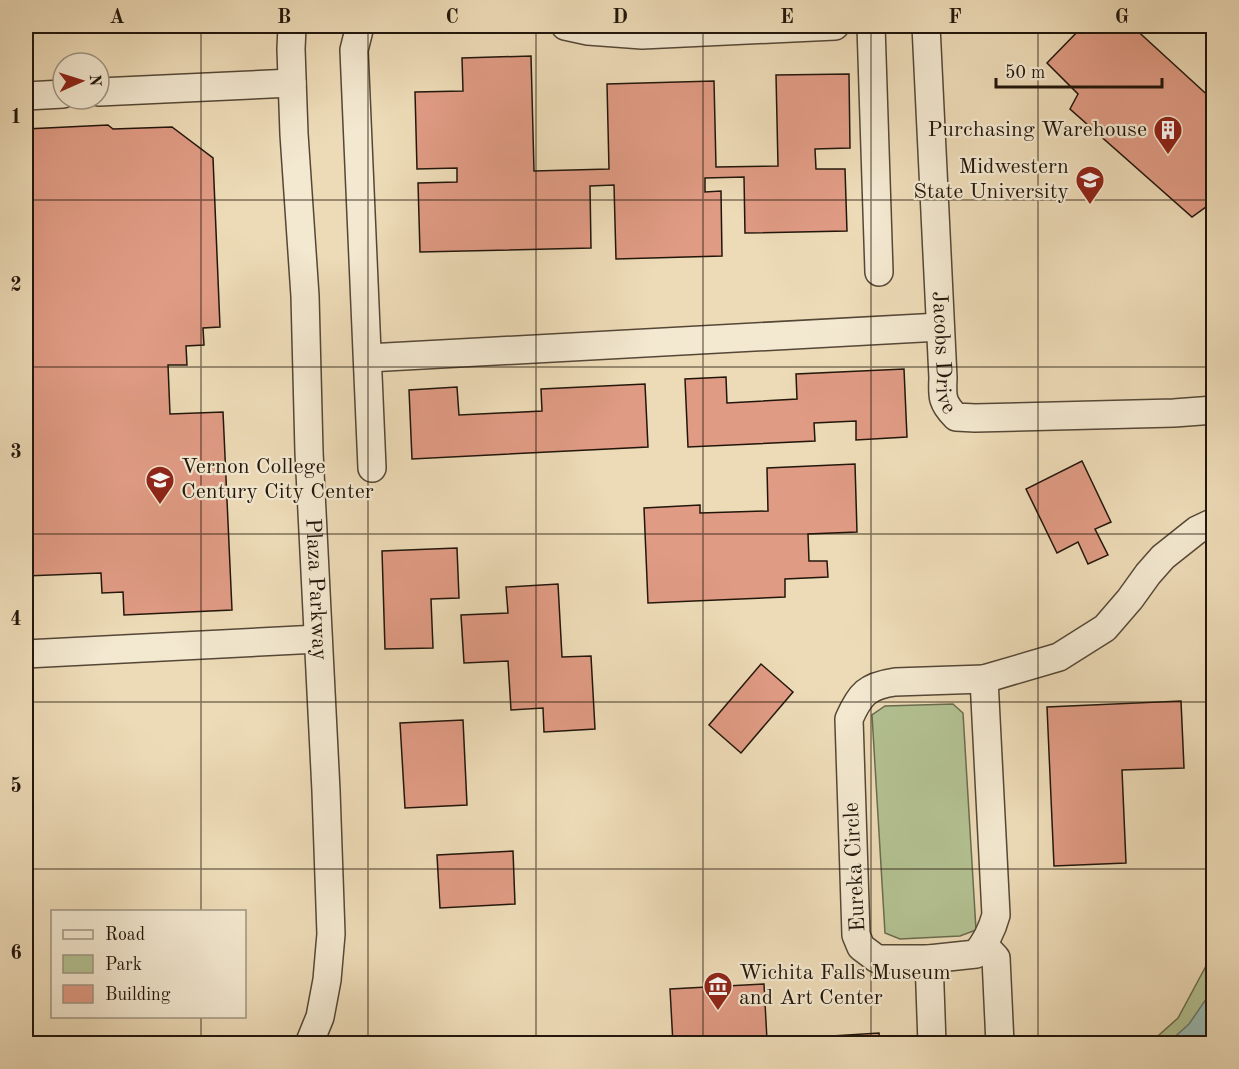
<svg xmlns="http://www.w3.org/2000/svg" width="1239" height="1069" font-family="'Old Standard TT',serif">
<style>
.green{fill:#b3c192;stroke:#6a6c4e;stroke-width:1.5}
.water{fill:#99bbb2;stroke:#69796f;stroke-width:1.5}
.building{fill:#e09b84;stroke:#22160b;stroke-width:1.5}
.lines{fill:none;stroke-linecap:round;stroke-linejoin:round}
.minor-casing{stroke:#554736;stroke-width:30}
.minor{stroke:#f3e8d0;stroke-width:27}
.grid{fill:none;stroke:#22160b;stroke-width:1.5;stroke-opacity:0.55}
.labels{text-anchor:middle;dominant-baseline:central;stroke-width:4.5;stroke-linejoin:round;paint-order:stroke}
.poi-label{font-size:22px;fill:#22160b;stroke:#f3e8d0;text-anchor:end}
.street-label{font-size:22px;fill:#22160b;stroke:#f3e8d0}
.neatline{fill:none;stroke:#22160b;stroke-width:2}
.grid-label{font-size:20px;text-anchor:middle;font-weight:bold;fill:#22160b}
</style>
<rect width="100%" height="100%" fill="#eddbb7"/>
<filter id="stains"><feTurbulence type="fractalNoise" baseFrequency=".00333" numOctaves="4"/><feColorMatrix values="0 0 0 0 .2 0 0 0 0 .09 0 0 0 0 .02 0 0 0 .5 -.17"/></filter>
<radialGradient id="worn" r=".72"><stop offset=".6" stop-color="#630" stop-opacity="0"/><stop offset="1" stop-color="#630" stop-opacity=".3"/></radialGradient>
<g class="green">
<polygon points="953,704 963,713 976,930 960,936 900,939 885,933 872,715 885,706"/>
<polygon points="1213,953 1213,1043 1149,1044 1178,1018"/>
</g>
<polygon class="water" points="1213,989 1213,1043 1168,1043 1189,1024"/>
<g class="building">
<polygon points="1083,26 1132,26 1214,101 1214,201 1192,217 1070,109 1078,94 1047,63"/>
<polygon points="531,56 534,171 609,169 607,84 714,81 716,167 778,166 776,75 849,74 850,148 815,149 816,169 845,169 847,231 745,233 744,177 705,178 705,192 721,191 722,256 616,259 614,185 590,186 591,248 420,252 418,183 457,182 457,168 417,169 415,92 463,91 462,58"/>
<polygon points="108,125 113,129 172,127 213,158 220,327 203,328 204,345 186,346 187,365 168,365 170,414 223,412 232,610 124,615 123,592 102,593 101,573 26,576 26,129"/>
<polygon points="904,369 907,437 856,440 856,421 814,423 815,441 688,447 685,379 726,377 727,403 797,399 796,374"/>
<polygon points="645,384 648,447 412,459 409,390 457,387 459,415 542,411 541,389"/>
<polygon points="1082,461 1111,522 1095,529 1108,555 1088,564 1078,542 1057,553 1026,489"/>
<polygon points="855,464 857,532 808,534 809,561 827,561 828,577 785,579 785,597 648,603 644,508 700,505 700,513 768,511 767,468"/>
<polygon points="457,548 459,598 431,599 433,648 385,649 382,551"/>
<polygon points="558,584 562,657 591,656 595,729 544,732 543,708 511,710 508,661 464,663 461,615 508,613 506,587"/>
<polygon points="761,664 793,692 741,753 709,725"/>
<polygon points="1181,701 1184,768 1122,770 1126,863 1054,866 1047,707"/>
<polygon points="463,720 467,805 405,808 400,723"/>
<polygon points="513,851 515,904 440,908 437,855"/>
<polygon points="764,984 767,1040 879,1033 880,1044 673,1044 670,989"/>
</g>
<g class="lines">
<g class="minor-casing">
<g id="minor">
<path id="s1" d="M292 26 291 49 294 134 305 296 309 452 326 791 331 934 327 980 320 1017 309 1044"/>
<polyline points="360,26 354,50 372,468"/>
<polyline points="565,26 588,31 642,35 835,26"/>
<polyline points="871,26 879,272"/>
<path id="s2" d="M926 26 943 378C942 397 942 403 956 417L975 418 1174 413 1214 410"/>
<polyline points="99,92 292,83"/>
<polyline points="26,96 63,94"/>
<polyline points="368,358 940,327"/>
<polyline points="26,654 318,639"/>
<path d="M984 679 996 915C992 930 986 942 976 954L929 959H877L861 947 856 935 849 719C860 694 867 686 895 682Z"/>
<polyline points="984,679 1059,657 1105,628 1130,599 1148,574 1163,557 1197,530 1214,522"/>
<polyline points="984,945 996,958 1000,1044"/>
<polyline points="929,959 932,1044"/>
</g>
</g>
<use href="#minor" class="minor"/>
</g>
<path class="grid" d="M201 26V912M368 26V1044M536 26V1044M703 26V1044M871 26V1044M1038 26V1044M26 200H1214M26 367H1214M26 534H1214M26 702H1214M26 869H1214M201 1016V1044"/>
<defs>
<g id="building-pin" transform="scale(1.5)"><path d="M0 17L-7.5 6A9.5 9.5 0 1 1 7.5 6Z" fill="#8f2418" stroke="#f3e8d0"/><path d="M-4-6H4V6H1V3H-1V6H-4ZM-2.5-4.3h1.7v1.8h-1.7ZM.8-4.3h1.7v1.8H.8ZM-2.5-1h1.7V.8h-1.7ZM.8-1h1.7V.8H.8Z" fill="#fff"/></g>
<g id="university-pin" transform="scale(1.5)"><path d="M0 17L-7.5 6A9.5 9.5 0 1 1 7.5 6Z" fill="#8f2418" stroke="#f3e8d0"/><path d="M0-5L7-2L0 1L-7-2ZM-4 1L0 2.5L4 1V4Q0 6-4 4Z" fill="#fff"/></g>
<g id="museum-pin" transform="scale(1.5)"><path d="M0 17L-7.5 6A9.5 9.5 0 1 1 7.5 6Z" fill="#8f2418" stroke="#f3e8d0"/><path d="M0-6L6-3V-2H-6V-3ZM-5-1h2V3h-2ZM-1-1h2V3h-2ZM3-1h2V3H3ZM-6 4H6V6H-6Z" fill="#fff"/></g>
</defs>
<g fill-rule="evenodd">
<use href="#building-pin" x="1168" y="130"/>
<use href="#university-pin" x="1090" y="180"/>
<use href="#university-pin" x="160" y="480"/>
<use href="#museum-pin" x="718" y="986"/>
</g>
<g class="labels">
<g class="poi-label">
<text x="1147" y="130">Purchasing Warehouse</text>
<text x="1069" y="167">Midwestern<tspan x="1069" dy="25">State University</tspan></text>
<text x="181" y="467" text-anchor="start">Vernon College<tspan x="181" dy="25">Century City Center</tspan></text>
<text x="739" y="973" text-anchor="start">Wichita Falls Museum<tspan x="739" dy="25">and Art Center</tspan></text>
</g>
<g class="street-label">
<text stroke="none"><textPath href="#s2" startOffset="327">Jacobs Drive</textPath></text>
<text stroke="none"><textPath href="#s1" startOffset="564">Plaza Parkway</textPath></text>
<text transform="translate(855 867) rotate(-93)">Eureka Circle</text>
</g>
</g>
<rect width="1239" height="1069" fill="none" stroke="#eddbb7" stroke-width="66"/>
<rect x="51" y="910" width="195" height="108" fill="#f3e8d0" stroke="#9f9481" stroke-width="1.5"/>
<rect x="63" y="930" width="30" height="9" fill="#f3e8d0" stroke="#9f9481" stroke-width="1.5"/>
<text x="105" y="940" font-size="18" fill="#22160b">Road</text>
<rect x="63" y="955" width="30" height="18" fill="#b3c192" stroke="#9f9481" stroke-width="1.5"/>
<text x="105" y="970" font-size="18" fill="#22160b">Park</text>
<rect x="63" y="985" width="30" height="18" fill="#e09b84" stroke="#9f9481" stroke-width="1.5"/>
<text x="105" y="1000" font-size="18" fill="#22160b">Building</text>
<g transform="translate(81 81) rotate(87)"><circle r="28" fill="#f3e8d0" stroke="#9f9481" stroke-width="1.5"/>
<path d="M0-4.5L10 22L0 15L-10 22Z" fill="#8f2418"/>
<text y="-9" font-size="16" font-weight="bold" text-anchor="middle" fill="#22160b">N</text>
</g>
<path d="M996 78v9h166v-9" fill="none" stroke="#22160b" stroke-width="3"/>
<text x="1005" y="78" font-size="18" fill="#22160b" stroke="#f3e8d0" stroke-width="4.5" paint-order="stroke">50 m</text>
<rect x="33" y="33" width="1173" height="1003" class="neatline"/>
<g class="grid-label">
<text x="117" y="23">A</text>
<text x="284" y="23">B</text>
<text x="452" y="23">C</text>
<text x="620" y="23">D</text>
<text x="787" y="23">E</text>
<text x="955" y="23">F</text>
<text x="1122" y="23">G</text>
<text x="16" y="123">1</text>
<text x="16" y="291">2</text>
<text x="16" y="458">3</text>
<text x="16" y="625">4</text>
<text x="16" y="792">5</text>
<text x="16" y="959">6</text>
</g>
<rect width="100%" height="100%" filter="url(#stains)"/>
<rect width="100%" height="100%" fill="url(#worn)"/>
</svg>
